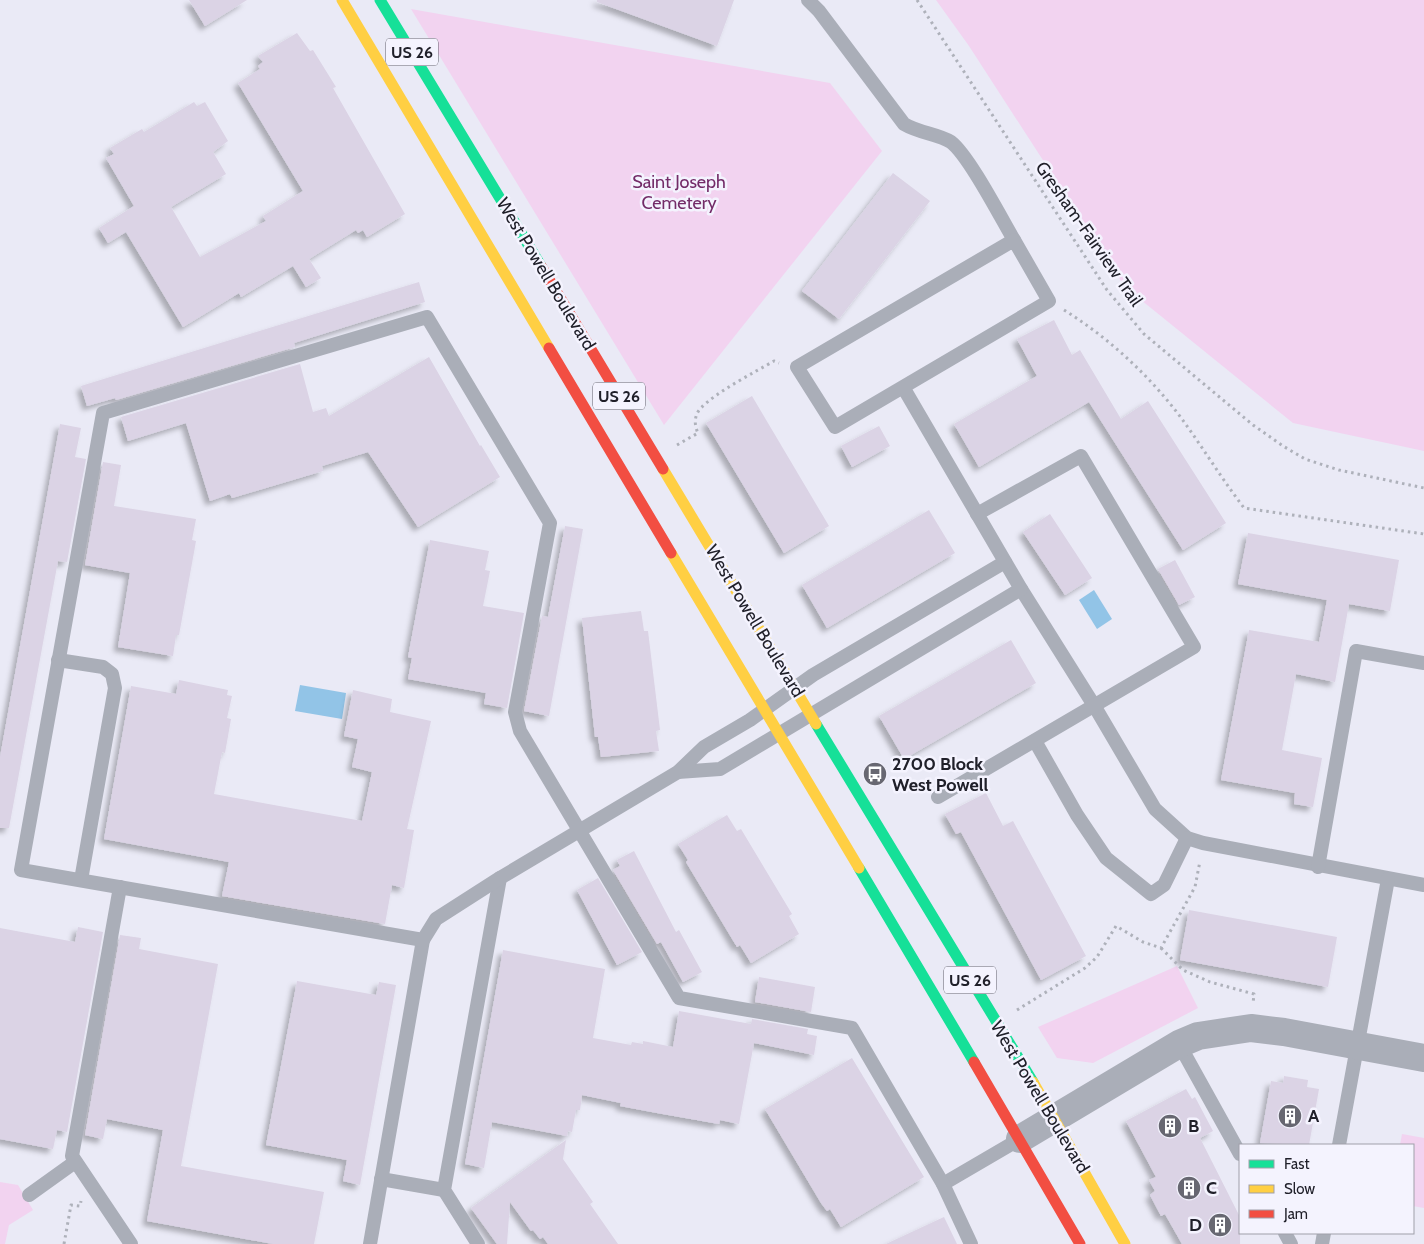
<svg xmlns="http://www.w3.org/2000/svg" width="1424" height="1244" font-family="Cabin,sans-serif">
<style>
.green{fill:#f2d3f0}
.water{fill:#92c4e7}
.building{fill:#dbd3e5;filter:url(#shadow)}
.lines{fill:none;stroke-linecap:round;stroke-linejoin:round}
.path{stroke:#aeb1ba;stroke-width:3;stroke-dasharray:2.5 4;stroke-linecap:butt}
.lane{stroke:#aaaeb8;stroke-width:14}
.street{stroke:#aaaeb8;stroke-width:28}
.fast{stroke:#16e098;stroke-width:11}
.slow{stroke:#ffcf43;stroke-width:11}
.jam{stroke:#f24e42;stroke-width:11}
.labels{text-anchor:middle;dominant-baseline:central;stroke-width:5;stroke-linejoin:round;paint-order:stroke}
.shield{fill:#f4f3fe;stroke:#605f6a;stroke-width:1}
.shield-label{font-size:16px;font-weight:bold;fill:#20202a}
.park-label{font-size:18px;fill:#732b68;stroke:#f4f3fe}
.street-label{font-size:18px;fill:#20202a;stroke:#f4f3fe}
.poi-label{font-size:18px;font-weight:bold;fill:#20202a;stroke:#f4f3fe;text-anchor:start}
</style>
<defs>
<filter id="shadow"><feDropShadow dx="-4.5" dy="4.5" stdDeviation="2.5" flood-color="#0004"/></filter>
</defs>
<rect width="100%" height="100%" fill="#eaeaf6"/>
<g class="green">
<polygon points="936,0 1424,0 1424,451 1293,423 1125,287 969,46"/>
<polygon points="411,9 830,83 882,151 664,425"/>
<polygon points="1177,966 1198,1008 1093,1063 1057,1058 1038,1027"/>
<polygon points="1402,1134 1424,1138 1424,1208 1413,1206 1413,1145 1400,1145"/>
<polygon points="0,1182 18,1185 33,1210 9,1225 5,1244 0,1244"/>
</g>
<g class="water">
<polygon points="1094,590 1112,619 1097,629 1079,600"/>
<polygon points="300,685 346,693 342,719 295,711"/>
</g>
<g class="building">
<polygon points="189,0 247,0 205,26"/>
<polygon points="597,0 734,0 717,46 597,2"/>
<polygon points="297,33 310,51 313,50 336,87 333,88 405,214 367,237 363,230 358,233 356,230 309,259 321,278 306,287 293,266 241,297 239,293 183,327 126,232 108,243 99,228 134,206 106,158 114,154 110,148 142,129 144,132 194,102 197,106 205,102 228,141 213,152 226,174 171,207 200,257 266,221 263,216 303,191 238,83 260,69 258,66 263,62 258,56"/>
<polygon points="893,173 930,201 839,319 802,291"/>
<polygon points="419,282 425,302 294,343 295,347 116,400 115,398 87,406 81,386"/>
<polygon points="1054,320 1072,355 1080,350 1121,419 1148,401 1226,523 1183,550 1089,402 979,467 954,424 1037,376 1017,339"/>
<polygon points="429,357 480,446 481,445 500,477 418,527 368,452 322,466 323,471 232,498 230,494 210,501 186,423 128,441 121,417 300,364 313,412 326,408 329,416"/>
<polygon points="752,396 829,526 784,553 706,423"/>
<polygon points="60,424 81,428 75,457 86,459 67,562 58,561 9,828 0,828 0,757"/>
<polygon points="879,426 890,446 852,467 841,446"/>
<polygon points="103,462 121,465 114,506 196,519 192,540 196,541 179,635 176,635 173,656 118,647 130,573 85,565"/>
<polygon points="929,510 955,553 827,628 802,585"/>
<polygon points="1050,514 1092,578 1065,595 1023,532"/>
<polygon points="565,526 583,529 549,716 524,711 542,616 548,617"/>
<polygon points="1248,533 1399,560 1390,611 1349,604 1335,682 1296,674 1282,750 1322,758 1313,807 1294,804 1295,793 1221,780 1249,630 1319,642 1327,600 1238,584"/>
<polygon points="430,540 489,551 485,570 490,571 483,606 524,613 507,708 484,704 486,693 408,679 412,658 408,657"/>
<polygon points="1175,560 1195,597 1179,605 1158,569"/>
<polygon points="641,611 644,631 648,631 660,730 656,731 659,751 601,757 598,737 595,737 582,618"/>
<polygon points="1011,640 1036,683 904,759 879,716"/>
<polygon points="179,680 228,690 227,695 232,696 227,718 231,719 225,753 222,752 214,794 362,821 372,772 352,767 358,739 344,736 353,690 392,699 390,712 431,721 407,829 414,830 404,888 392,885 385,924 222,896 229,862 104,839 131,686 176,694"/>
<polygon points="986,793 1003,826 1013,821 1086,956 1041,980 961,832 956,834 945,814"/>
<polygon points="727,815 737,831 741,829 792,914 789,916 799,934 751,963 740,945 737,947 686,862 688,860 678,844"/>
<polygon points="634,851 676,932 679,930 702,972 683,982 661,942 657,944 613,870 620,866 617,860"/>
<polygon points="598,878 642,952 617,965 577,890"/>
<polygon points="1189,910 1337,937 1328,987 1180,960"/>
<polygon points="78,927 103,932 67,1132 57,1130 53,1149 0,1139 0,928 75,942"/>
<polygon points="120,935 141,938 139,949 218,964 181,1166 324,1192 314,1244 273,1244 147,1221 163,1130 107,1119 103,1139 85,1135"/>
<polygon points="503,950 605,969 593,1038 631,1045 632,1042 643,1044 643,1041 673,1047 679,1011 751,1024 752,1019 808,1029 807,1034 817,1036 814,1055 754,1043 739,1124 720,1120 719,1124 657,1113 620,1106 621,1103 582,1095 580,1110 576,1110 572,1132 568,1131 567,1136 492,1122 484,1168 465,1164"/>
<polygon points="759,977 815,987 811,1012 755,1002"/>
<polygon points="297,981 376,995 379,982 396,985 360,1185 343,1181 347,1160 266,1145"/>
<polygon points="852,1058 924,1177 841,1227 830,1209 827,1211 821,1203 765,1109"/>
<polygon points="1284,1076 1308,1080 1307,1087 1319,1089 1309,1145 1260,1143 1271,1081 1283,1083"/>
<polygon points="1186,1089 1192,1099 1195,1097 1213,1131 1200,1138 1240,1217 1240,1244 1182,1244 1165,1214 1161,1216 1150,1195 1155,1191 1149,1180 1156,1177 1126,1121"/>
<polygon points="566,1140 563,1159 593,1202 590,1204 618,1244 548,1244 543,1237 540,1239 533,1230 531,1231 510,1202 507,1244 497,1244 471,1208"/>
<polygon points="944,1217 957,1244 886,1244"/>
</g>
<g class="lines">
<g class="path">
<polyline points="917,0 1107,290 1144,334 1253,425 1283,446 1305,459 1339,470 1424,488"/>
<path d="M1064 310C1109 338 1150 376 1182 419 1203 448 1222 479 1244 508L1424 534"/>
<path d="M677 445 698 433C694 425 694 415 701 408 716 392 755 372 774 361L779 363"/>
<polyline points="1161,948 1183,970 1210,982 1254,994 1253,1004"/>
<polyline points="1017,1010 1085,968 1097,957 1116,926 1143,942 1161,948 1195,887 1200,861"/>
<polyline points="64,1244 71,1205 80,1206 81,1201"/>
</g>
<g class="lane">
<path d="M808 0 819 11 904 124C919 133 938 134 951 142 969 156 1001 218 1014 240"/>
<polyline points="903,387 835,427 797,367 1014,240 1049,301 903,387 1021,589 1095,707 1155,809 1187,838 1203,843 1424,885"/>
<polyline points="58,660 103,667 112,674 115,688 81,880"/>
<polyline points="1035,741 1077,815 1106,858 1151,894 1164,885 1187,838"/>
<polyline points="678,772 720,769 1021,589"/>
<polyline points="938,797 1194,647 1081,456 977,514"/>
<polyline points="1318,867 1356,651 1424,663"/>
<polyline points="120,887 72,1156 131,1244"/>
<polyline points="1179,1044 1240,1154"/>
<polyline points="1339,1145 1388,879"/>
<polyline points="381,1179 444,1190"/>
<polyline points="943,1184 1020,1139"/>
<polyline points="29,1195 75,1162"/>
<polyline points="1285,1233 1291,1244"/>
<polyline points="370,1244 423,940"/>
<polyline points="478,1244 444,1190 500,878"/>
<polyline points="971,1244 943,1184 852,1028 679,998 520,731 515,712 550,523 427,317 103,413 21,870 423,940 436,919 500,878 678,772 704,747 750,720 813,675 1005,562"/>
<polyline points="1322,1244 1324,1233"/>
</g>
<polyline class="street" points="1020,1139 1179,1044 1198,1036 1251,1028 1284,1032 1424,1058"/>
<g class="fast">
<polyline points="380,0 541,266"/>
<polyline points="816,724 1033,1082"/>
<polyline points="859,868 974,1062"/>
</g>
<g class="slow">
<polyline points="342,0 549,348"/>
<polyline points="663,469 816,724"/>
<polyline points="671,553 859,868"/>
<polyline points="1033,1082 1125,1244"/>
</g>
<g class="jam">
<polyline points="541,266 663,469"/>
<polyline points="549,348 671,553"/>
<polyline points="974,1062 1080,1244"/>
</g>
</g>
<defs>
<g id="bus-disc" transform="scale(1.25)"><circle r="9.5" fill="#676771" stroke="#f4f3fe"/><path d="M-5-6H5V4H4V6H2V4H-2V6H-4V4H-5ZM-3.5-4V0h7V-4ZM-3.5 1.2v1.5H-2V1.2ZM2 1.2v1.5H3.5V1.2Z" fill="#fff"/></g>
<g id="building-disc" transform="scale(1.25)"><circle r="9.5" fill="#676771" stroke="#f4f3fe"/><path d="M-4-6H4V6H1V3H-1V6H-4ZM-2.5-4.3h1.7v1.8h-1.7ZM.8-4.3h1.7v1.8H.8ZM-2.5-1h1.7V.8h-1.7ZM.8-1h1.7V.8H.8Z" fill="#fff"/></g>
</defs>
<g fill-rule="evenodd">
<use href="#bus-disc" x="875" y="774"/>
<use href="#building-disc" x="1290" y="1116"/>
<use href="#building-disc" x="1170" y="1126"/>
<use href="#building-disc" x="1189" y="1188"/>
<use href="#building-disc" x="1220" y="1225"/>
</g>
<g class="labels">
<g class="shield">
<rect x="386" y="38.5" width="52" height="27" rx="4"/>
<rect x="593" y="382.5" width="52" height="27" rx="4"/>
<rect x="944" y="966.5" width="52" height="27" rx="4"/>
</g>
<g class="shield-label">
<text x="412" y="52">US 26</text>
<text x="619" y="396">US 26</text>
<text x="970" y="980">US 26</text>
</g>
<g class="park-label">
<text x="679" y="182">Saint Joseph<tspan x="679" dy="21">Cemetery</tspan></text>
</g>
<g class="street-label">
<text transform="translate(1089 234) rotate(55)">Gresham-Fairview Trail</text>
<text transform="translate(546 274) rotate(59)">West Powell Boulevard</text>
<text transform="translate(755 621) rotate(59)">West Powell Boulevard</text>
<text transform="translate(1040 1097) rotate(59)">West Powell Boulevard</text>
</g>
<g class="poi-label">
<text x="892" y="764">2700 Block<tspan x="892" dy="21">West Powell</tspan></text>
<text x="1308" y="1116">A</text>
<text x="1188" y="1126">B</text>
<text x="1206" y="1188">C</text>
<text x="1202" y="1225" text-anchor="end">D</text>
</g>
</g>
<rect x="1239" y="1144" width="175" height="90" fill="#f4f3fe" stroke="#9f9fa9"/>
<rect x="1249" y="1160" width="25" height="8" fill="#16e098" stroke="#9f9fa9"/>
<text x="1284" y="1169" font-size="15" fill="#20202a">Fast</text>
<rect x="1249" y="1185" width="25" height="8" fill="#ffcf43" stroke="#9f9fa9"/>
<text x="1284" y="1194" font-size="15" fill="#20202a">Slow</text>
<rect x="1249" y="1210" width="25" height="8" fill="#f24e42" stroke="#9f9fa9"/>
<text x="1284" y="1219" font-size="15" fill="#20202a">Jam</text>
</svg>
